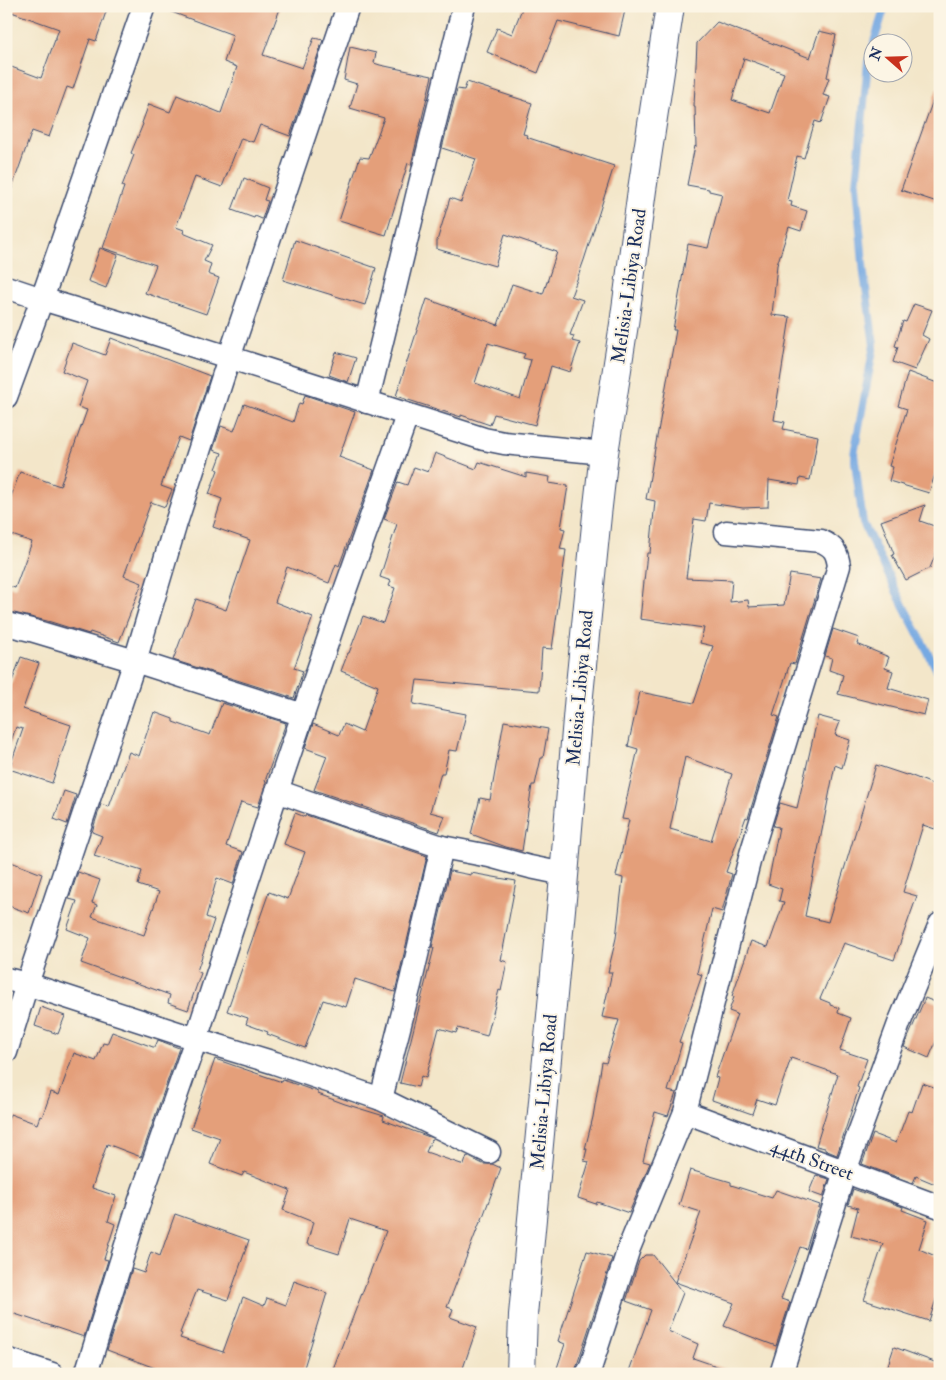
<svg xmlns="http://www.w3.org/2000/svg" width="946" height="1380" font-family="'IM FELL Double Pica',serif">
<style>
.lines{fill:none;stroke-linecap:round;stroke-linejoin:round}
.stream{stroke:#76a9e2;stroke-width:8}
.building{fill:#e49f7a;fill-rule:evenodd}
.minor-casing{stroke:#3b4a6e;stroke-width:25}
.secondary-casing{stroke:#3b4a6e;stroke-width:30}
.minor{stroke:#fff;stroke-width:22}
.secondary{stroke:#fff;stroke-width:28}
.labels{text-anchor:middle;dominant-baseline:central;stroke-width:4;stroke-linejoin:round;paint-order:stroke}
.street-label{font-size:19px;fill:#1b2f5e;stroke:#fcf5e5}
</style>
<rect width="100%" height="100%" fill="#fcf5e5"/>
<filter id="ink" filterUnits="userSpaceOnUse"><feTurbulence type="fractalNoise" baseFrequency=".02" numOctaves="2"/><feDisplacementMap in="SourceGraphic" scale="10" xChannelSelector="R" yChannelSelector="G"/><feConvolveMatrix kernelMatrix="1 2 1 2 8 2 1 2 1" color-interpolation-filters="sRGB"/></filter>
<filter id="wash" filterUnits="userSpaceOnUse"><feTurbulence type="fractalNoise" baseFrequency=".0096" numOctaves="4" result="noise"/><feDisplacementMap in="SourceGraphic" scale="20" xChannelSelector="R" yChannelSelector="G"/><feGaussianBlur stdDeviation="1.12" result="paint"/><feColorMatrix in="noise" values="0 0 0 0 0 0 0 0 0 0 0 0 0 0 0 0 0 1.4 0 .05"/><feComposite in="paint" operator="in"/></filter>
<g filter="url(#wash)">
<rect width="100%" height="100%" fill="#f3e6c9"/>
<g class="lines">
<g class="stream">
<polyline points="874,42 885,6"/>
<polyline points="874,44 868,62 856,185 864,274 874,345 854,454 863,523 903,605 940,676"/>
</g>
</g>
<g id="blocks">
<g class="building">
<polygon points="6,6 108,6 96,41 90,39 73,89 67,87 49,137 32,131 9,196 6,196 6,65 41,78 59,29 6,10"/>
<polygon points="161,6 281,6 263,55 302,68 314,38 323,40 290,136 260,125 253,142 241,138 222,187 195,177 176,227 184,230 183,233 212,245 204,261 211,264 208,274 219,278 206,314 145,293 156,265 103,248 124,187 122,186 134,155 131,153 143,124 142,123 149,104 170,112 177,95 221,113 237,67 224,62 233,35 161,8"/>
<polygon points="523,6 626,6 619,36 558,21 538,73 487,52 497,28 512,34"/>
<path d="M717 22 810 58 819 31 836 35 827 77 829 78 823 95 830 97 821 123 815 121 804 158 797 156 787 201 792 202 791 206 807 211 801 231 789 227 777 265 772 315 790 317 774 420 785 422 783 429 818 436 810 480 800 478 799 485 769 480 768 507 743 508 709 503 706 521 694 519 686 578 732 580 730 602 748 600 749 607 784 605 790 574 821 579 795 664 790 663 773 715 779 717 748 818 746 817 726 872 732 874 722 912 712 909 697 973 702 975 679 1042 682 1043 668 1091 676 1093 668 1116 655 1112 643 1161 650 1163 629 1213 597 1202 596 1204 578 1198 589 1162 584 1161 587 1149H585L593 1117 602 1062 606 1063 619 1020 602 1017 612 972H608L616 938 623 878 616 876 629 820 622 819 638 749 628 746 640 692 694 703 713 646 700 643 704 628 640 619 647 553H650L655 501 646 499 676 330H673L688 244 708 248 722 194 709 191V189L687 185 695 146 696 147 695 106H694L697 43ZM744 58 784 73 770 113 732 100ZM685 757 732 774 711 841 670 829Z"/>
<polygon points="350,47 376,53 374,63 380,65 432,76 411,165 408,163 386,235 339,221 360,157 369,158 384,118 350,108 357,84 344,80"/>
<path d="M467 82 532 103 523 134 527 135 526 137 614 166 584 260 571 296 583 300 570 335 574 336 572 341 580 343 570 372 551 366 535 425 494 414 490 425 461 415V417L396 396 427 299 498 325 512 284 543 294 557 252 505 234 495 266 437 249V241L450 198 461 202 476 159 442 148 457 89 464 90ZM488 343 525 354 523 358 531 360 520 399 475 383Z"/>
<polygon points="937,89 940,90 940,203 901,190"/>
<polygon points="244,178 268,188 264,200 268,201 262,219 255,216 254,218 232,210"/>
<polygon points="295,240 376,268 365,305 283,280"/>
<polygon points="100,248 118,255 106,288 88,281"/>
<polygon points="914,304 932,310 922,335 929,339 915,370 893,362 898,347 895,346 903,321 906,322"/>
<polygon points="111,338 210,376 189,441 179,437 161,486 172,490 165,507 151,502 124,576 142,583 119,642 90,632 89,634 51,622 6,611 6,585 15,588 32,542 6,533 6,510 20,472 60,486 87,410 78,407 87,381 62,371 72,343 105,355"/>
<polygon points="336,352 356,358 348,382 329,375"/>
<polygon points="908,372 940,384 940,472 936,471 929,493 889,481 893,467 889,466 907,409 898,406"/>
<polygon points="305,395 355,412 339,457 374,470 339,566 336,564 329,583 287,567 275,602 313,617 294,668 303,671 294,698 173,660 196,599 226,610 250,540 213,527 222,499 209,494 218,470 216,469 222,453 213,450 221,426 234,431 244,404 293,422 299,403 302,404"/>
<polygon points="435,453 476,469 479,462 526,477 526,473 550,477 549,483 568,486 561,528 565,529 560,549 566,550 552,649 542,648 539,691 417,680 413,704 466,714 457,751 449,750 444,773 441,773 430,812 445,816 439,832 314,790 327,756 305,748 313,724 339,735 344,724 362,732 378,686 341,671 348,653 349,653 363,616 383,623 395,588 389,586 391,581 380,577 397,524 384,519 398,482 407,485 414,467 428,472"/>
<polygon points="925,505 920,521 940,528 940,543 930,568 906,580 892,555 894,554 881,521"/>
<polygon points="833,629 859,638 857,644 889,657 885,668 893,671 888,688 928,700 924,715 838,694 843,675 829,670 832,658 825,656"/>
<polygon points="21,657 39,663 23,709 71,725 52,783 9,769 23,729 16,727 9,747 6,747 6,698"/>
<polygon points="222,703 286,723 265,781 266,782 258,807 241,802 226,846 243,852 233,884 217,878 206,917 214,920 197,971 201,973 188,1010 168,1003 170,995 81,963 90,938 67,929 77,901 69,899 78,872 100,880 92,903 97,905 92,917 144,935 159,892 138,885 142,871 94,856 102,836 92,832 101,804 109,807 129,752 139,756 154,712 173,719 173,722 210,735"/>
<polygon points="818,716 840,722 835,735 850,740 842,768 835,765 805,916 828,922 876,765 906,775 907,774 940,787 940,815 935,829 923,825 903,892 917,896 894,960 844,943 820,999 830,1003 830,1005 839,1008 838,1013 851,1018 840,1050 867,1059 857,1087 859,1088 837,1155 825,1150 825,1148 816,1146 838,1074 791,1058 775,1105 757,1099 752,1114 712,1100 718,1078 715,1077 737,1014 729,1011 734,997 732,996 751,941 768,947 784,902 779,901 782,889 768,884 779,827 773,826 780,803 797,808"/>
<polygon points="504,721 548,729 543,758 541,758 535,785 532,785 522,851 506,847 471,834 480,798 490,800"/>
<polygon points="64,791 76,795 67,824 54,819"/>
<polygon points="295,813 305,817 306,815 427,856 395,992 355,979 346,1007 323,1000 305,1048 267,1034 268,1032 246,1024 248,1018 227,1011 269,892 288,899 305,852 284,844"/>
<polygon points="6,860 42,874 29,913 6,905"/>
<polygon points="450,871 471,875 471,873 516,881 501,960 507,962 501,991 499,990 487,1036 458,1028 456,1033 439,1028 426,1078 421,1076 418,1087 400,1083 434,948 432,948"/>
<polygon points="925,998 940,1004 940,1032 929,1058 904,1047"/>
<polygon points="41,1007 65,1016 58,1034 35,1026"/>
<polygon points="112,1032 153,1047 155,1047 158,1040 179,1048 141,1157 107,1144 92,1188 116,1196 108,1221 115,1224 104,1259 108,1260 84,1337 6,1311 6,1125 10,1114 37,1124 40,1116 42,1117 51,1092 59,1095 74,1053 96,1061 103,1043 107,1044"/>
<polygon points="215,1059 282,1082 283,1080 318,1092 318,1094 345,1104 384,1116 383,1120 432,1138 426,1152 464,1165 467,1156 483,1164 492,1164 501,1168 481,1222 480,1222 447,1307 453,1309 450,1317 477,1327 461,1374 331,1374 386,1231 350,1219 339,1254 307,1244 313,1222 283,1210 290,1190 244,1172 242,1176 210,1164 220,1138 191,1128"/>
<polygon points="922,1083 940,1089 940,1186 916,1176 913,1183 862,1164 873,1134 896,1143 908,1111 912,1112"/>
<polygon points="690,1170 731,1182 731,1185 772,1198 776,1190 820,1205 806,1249 800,1247 781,1299 790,1302 776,1346 752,1337 724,1326 734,1303 675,1282 701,1212 679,1205"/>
<polygon points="816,1175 829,1179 823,1197 809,1192"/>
<polygon points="853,1189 903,1207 902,1210 928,1220 919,1249 940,1258 940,1287 929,1321 864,1300 883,1244 851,1236 858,1208 848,1205"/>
<polygon points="175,1214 249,1240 228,1300 197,1290 180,1333 182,1334 180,1338 223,1352 243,1297 264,1306 267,1298 286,1305 294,1281 327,1293 302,1374 171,1374 107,1350 132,1269 144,1273 151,1252 160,1256"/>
<polygon points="587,1251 612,1258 574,1374 555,1374 565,1344 558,1341"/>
<polygon points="645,1255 653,1255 683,1293 668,1331 698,1344 693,1358 731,1371 731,1374 628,1374 651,1310 626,1301 639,1261"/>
<polygon points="894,1347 940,1364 940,1374 885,1374"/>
</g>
</g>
</g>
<g filter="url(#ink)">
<use href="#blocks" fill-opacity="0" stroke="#3b4a6e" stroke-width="1"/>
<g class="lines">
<g class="minor-casing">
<g id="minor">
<polyline points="6,287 42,299 128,325 484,439 504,443 604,453"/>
<polyline points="6,397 42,299 144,6"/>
<path d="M367 402C400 270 430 138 464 6"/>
<polyline points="6,624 31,630 135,661 303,715"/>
<polyline points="277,791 348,816 442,847 489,856 530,867 564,874"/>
<polyline points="6,979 27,984 196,1039 275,1063 381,1099 489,1152"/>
<polyline points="6,1052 27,984 135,661 175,526 229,358 348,6"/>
<polyline points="381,1099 411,981 442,847"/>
<polyline points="685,1112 940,1207"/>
<polyline points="6,1359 52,1374"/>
<polyline points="86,1374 140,1200 196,1039 277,791 343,596 407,416"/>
<path d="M587 1374 590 1369 629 1248 685 1112 751 854 839 566C837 552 834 547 821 541L726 532"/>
<polyline points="781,1374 845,1171 900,1021 940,924"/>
</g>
</g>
<g class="secondary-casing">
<polyline id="secondary" points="521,1374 523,1315 563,888 579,695 597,515 604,453 624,324 642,190 670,6"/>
</g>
<use href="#minor" class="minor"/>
<use href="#secondary" class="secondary"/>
</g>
</g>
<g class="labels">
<g class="street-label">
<text transform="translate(629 286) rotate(-82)">Melisia-Libiya Road</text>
<text transform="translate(580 688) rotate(-85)">Melisia-Libiya Road</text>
<text transform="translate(544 1092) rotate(-85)">Melisia-Libiya Road</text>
<text transform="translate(812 1160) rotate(20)">44th Street</text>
</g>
</g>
<rect width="946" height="1380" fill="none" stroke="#fcf5e5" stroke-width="25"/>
<g transform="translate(888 58) rotate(290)"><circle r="24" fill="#fcf5e5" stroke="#a2a6af"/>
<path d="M0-4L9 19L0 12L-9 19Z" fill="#c8321e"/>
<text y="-8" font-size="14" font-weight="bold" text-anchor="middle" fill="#1b2f5e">N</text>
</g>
</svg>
